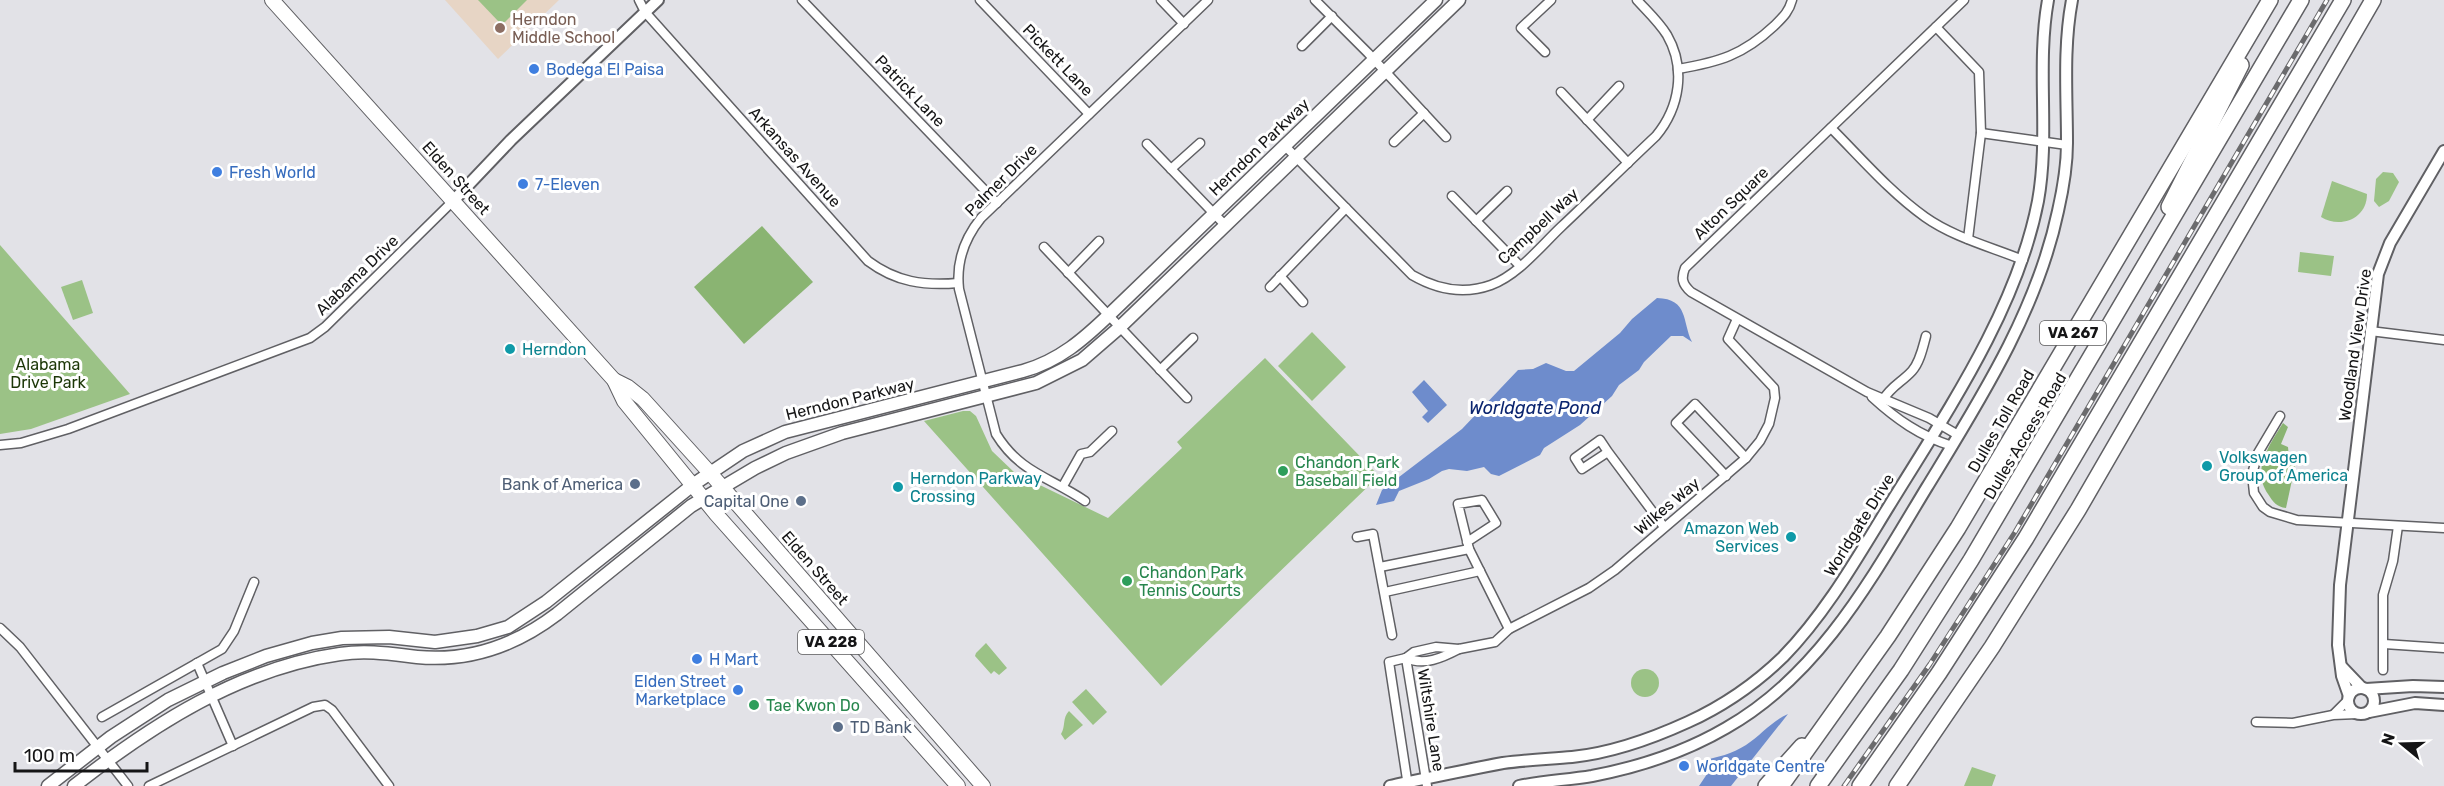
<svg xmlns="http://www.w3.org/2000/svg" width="2444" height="786" font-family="Rubik,sans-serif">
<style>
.education{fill:#e7d5c5}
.green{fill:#9bc286}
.forest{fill:#8ab472}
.water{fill:#6e8ccc}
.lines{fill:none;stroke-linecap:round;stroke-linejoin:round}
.minor-casing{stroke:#606064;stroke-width:11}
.tertiary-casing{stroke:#606064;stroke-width:14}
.secondary-casing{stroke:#606064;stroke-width:15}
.primary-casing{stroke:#606064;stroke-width:16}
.motorway-casing{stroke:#606064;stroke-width:18}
.minor{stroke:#fff;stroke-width:8}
.tertiary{stroke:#fff;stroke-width:10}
.secondary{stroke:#fff;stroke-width:12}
.primary{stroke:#fff;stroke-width:14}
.motorway{stroke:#fff;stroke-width:15}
.rail-casing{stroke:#6b6b6d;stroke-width:5}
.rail{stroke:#fff;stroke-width:3;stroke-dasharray:9;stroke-linecap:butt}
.education-dot{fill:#8d6e63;stroke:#fff;stroke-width:2}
.shop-dot{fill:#3f7fe0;stroke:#fff;stroke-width:2}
.culture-dot{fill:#0f9aa8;stroke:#fff;stroke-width:2}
.leisure-dot{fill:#2e9e5b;stroke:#fff;stroke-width:2}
.service-dot{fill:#5c6f8a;stroke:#fff;stroke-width:2}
.labels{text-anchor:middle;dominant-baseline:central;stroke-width:6;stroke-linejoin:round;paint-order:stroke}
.shield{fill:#fff;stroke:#5b5b5c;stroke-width:1.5}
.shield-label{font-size:15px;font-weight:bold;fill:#151516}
.education-label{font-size:16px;fill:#785e54;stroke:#fff;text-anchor:start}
.street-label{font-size:16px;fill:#151516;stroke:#fff}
.shop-label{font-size:16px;fill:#366cbe;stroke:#fff;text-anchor:start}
.culture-label{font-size:16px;fill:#0d838f;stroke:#fff;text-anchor:start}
.park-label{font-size:16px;fill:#1c3707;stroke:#fff}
.leisure-label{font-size:16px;fill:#27864d;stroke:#fff;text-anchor:start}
.service-label{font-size:16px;fill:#4e5e75;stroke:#fff;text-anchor:end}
.water-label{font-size:18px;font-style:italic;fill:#0b256f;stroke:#fff}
</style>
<rect width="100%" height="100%" fill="#e2e2e7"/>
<polygon class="education" points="445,0 559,0 498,59"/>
<g class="green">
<polygon points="478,0 527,0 505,22 499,22"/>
<polygon points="2383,172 2393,173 2399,182 2389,201 2379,207 2374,201 2376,179"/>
<path d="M2332 181 2367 194C2367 219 2340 229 2321 217Z"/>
<polygon points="0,245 130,394 31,429 0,434"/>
<polygon points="2300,252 2334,256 2331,276 2298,272"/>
<polygon points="82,280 93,313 73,320 61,287"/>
<polygon points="1312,332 1346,367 1312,401 1278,366"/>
<polygon points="1265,358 1379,476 1161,686 924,421 963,411 970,411 976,416 992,451 1015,473 1108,518 1182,448 1177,442"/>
<polygon points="986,643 1007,668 999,675 994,671 991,674 975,656 976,653"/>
<circle cx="1645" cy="683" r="14"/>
<polygon points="1086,689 1107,712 1093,725 1072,702"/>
<path d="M1069 711 1083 725 1065 740 1061 734C1066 726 1062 718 1069 711Z"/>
<polygon points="1972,767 1996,775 1992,786 1964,786"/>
</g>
<g class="forest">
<polygon points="762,226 813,282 744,344 694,287"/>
<path d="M2283 423 2288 427 2281 444 2288 447 2289 457 2295 466 2286 508C2277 507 2273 502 2268 494 2251 470 2270 444 2283 423Z"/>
</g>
<g class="water">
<path d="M1657 298C1689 299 1682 322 1692 342L1683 336H1671L1644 362 1639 370 1619 385 1612 396 1580 425 1544 448 1540 455 1499 476 1491 474 1484 467 1467 471 1449 469 1442 471 1429 479 1399 491 1394 501 1376 505 1382 490 1462 429 1518 370 1533 369 1546 363 1566 371H1574L1620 333 1632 319Z"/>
<polygon points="1424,380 1447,405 1428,423 1422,417 1428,411 1412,392"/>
<path d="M1788 714 1731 786H1699L1709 771H1702L1701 761C1718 757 1732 754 1746 745 1761 735 1772 721 1788 714Z"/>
</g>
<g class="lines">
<g class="minor-casing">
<g id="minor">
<path d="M639 0 645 12 868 261C896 282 924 286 958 283"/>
<polyline points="802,0 997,203"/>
<polyline points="980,0 1089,114"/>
<polyline points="1161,0 1184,24"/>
<polyline points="1315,0 1368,53 1446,137"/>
<polyline points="1936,27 1979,72 1981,133 1968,239"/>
<polyline points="1302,46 1332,16"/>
<polyline points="1545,52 1521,28 1551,0"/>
<path d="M1678 69C1719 62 1743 55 1774 26 1782 18 1789 12 1792 0"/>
<polyline points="1561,92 1628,163"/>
<polyline points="1587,120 1619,86"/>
<path d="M1831 128C1861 158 1890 192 1925 217 1953 237 1991 247 2023 260"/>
<polyline points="1981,133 2067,145"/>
<polyline points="1394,142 1424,113"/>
<polyline points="1147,144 1225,225"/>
<path d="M1285 146 1412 275C1436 289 1463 295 1491 285 1518 275 1540 247 1561 227 1593 197 1624 166 1656 136 1680 107 1686 68 1667 35 1659 22 1647 11 1637 0"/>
<polyline points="1171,169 1200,143"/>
<polyline points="1452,196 1520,266"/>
<polyline points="1476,221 1507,191"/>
<polyline points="1044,247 1187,398"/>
<polyline points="1068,273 1099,241"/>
<polyline points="1280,276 1303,302"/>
<polyline points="1270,287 1346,208"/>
<polyline points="2370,331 2444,340"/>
<polyline points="1160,370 1193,338"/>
<path d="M1872 397C1896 419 1920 436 1952 446"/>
<path d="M1882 401C1892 385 1901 383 1912 371 1920 362 1923 347 1926 336"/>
<polyline points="2280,416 2258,453 2252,474 2254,493 2263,507 2270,512 2297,520 2444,528"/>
<path d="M1958 435 1929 418 1867 392 1691 292C1682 284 1681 278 1685 268L1964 0"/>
<polyline points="0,445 21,443 68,429 310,338 325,327 454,200"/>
<polyline points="1608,452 1582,469 1575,458 1600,440 1608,452 1664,527"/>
<polyline points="1726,476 1676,423 1695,404 1746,458"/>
<polyline points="1063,486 1081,454 1090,452 1112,431"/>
<path d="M1085 501C1050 477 1020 473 996 434L959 289C956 262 964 239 981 218L1208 0"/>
<polyline points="1357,537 1373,534 1392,635"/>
<polyline points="1467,542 1496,523 1482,500 1458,504 1469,549 1509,629"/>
<polyline points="1380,567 1469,549"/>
<polyline points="1385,592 1480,571"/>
<polyline points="0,628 20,647 128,786"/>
<polyline points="2384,644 2444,648"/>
<polyline points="1406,658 1427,786"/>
<path d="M1406 658C1424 666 1442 658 1459 649"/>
<polyline points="197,663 233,746"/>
<polyline points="2383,670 2383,595 2393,561 2398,526"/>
<polyline points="2334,714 2348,700"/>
<polyline points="102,717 222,649 234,631 254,582"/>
<polyline points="2256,722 2293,723 2333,715 2357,714"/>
<polyline points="149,786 313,707 325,705 332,710 389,786"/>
<polyline points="1408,786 1389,662 1406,658 1414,652 1436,647 1459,649 1495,642 1509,629 1589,588 1615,570 1746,458 1760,441 1769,424 1775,398 1774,388 1728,339 1737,319"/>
</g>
</g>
<g class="tertiary-casing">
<g id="tertiary">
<polyline points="454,200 511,140 658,0"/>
<polyline points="2342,667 2362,688"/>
<circle cx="2361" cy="701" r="13"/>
<polyline points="2366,689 2413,686 2444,687"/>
<polyline points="2349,696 2342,676 2338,645 2340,585 2378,274 2390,243 2444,151"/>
<polyline points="2369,712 2415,703 2444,705"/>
<path d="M1390 786C1428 778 1465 770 1503 763 1526 760 1549 759 1572 757 1611 753 1653 738 1688 722 1723 706 1755 684 1783 657 1826 613 1857 558 1889 506 1946 413 2017 310 2038 201 2050 134 2036 67 2048 0"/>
<path d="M1519 786C1543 781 1568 780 1592 776 1639 767 1685 752 1726 728 1820 675 1873 576 1927 487 1980 400 2037 311 2058 211 2063 189 2067 165 2067 143 2067 95 2063 48 2072 0"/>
</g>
</g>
<g class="secondary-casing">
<g id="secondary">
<path d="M48 786 111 737 168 700 223 673 266 656 312 643 342 638 389 637 435 642 477 636 508 627 546 602 694 484 743 451 785 432 1023 371C1059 361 1084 339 1111 313L1436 0"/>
<path d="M74 786C152 725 240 668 340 654 367 650 391 654 417 657 470 662 515 646 557 614L691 506 755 468 786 453 842 433 1036 383 1082 360 1119 328 1459 0"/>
</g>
</g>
<g class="primary-casing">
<g id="primary">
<polyline points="272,0 614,380 624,401 716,514 958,786"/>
<polyline points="614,380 628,387 643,399 710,473 983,786"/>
</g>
</g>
<g class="motorway-casing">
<g id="motorway">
<polyline points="2169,207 2241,65"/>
<polyline points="1766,786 1802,746"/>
<polyline points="1781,786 1888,636 1958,528 2270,0"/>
<polyline points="1818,786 1901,670 1971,560 2301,0"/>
<polyline points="1860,786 1939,673 2026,538 2343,0"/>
<polyline points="1897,786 1992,647 2078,510 2373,0"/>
</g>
</g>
<use href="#minor" class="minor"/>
<use href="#tertiary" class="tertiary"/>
<use href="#secondary" class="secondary"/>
<use href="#primary" class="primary"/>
<use href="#motorway" class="motorway"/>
<g class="rail-casing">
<polyline id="rail" points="1844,786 1930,664 2015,532 2327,0"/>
</g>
<use href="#rail" class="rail"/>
</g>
<circle class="education-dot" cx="500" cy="28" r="6"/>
<g class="shop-dot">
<circle cx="534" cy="69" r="6"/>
<circle cx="217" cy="172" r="6"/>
<circle cx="523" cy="184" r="6"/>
<circle cx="697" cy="659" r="6"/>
<circle cx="738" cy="690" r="6"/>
<circle cx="1684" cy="766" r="6"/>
</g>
<g class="culture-dot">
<circle cx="510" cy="349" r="6"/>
<circle cx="2207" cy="466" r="6"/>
<circle cx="898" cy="487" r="6"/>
<circle cx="1791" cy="537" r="6"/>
</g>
<g class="leisure-dot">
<circle cx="1283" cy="471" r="6"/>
<circle cx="1127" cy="581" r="6"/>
<circle cx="754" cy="705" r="6"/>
</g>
<g class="service-dot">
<circle cx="635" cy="484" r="6"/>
<circle cx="801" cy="501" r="6"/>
<circle cx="838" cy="727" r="6"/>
</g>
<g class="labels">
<g class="shield">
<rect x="2040" y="321" width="66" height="24" rx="4.5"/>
<rect x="798" y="630" width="66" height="24" rx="4.5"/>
</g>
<g class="shield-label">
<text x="2073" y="333">VA 267</text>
<text x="831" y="642">VA 228</text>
</g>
<g class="education-label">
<text x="512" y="19">Herndon<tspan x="512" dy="18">Middle School</tspan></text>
</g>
<g class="street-label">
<text transform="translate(1058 60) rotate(46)">Pickett Lane</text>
<text transform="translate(910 91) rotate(46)">Patrick Lane</text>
<text transform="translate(1259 147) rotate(-44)">Herndon Parkway</text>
<text transform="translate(795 157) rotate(48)">Arkansas Avenue</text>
<text transform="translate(456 178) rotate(48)">Elden Street</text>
<text transform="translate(1001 180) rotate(-45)">Palmer Drive</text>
<text transform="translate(1731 203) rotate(-44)">Alton Square</text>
<text transform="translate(1538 226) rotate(-43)">Campbell Way</text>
<text transform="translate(357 275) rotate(-44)">Alabama Drive</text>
<text transform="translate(2355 345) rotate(-82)">Woodland View Drive</text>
<text transform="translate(850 399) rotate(-14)">Herndon Parkway</text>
<text transform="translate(2001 421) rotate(-60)">Dulles Toll Road</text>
<text transform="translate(2025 436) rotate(-59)">Dulles Access Road</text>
<text transform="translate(1667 506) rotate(-40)">Wilkes Way</text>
<text transform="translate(1859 525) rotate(-58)">Worldgate Drive</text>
<text transform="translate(815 568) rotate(49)">Elden Street</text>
<text transform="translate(1431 720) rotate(81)">Wiltshire Lane</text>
</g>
<g class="shop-label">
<text x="546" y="69">Bodega El Paisa</text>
<text x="229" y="172">Fresh World</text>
<text x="535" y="184">7-Eleven</text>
<text x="709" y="659">H Mart</text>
<text x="726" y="681" text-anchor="end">Elden Street<tspan x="726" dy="18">Marketplace</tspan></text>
<text x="1696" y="766">Worldgate Centre</text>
</g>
<g class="culture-label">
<text x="522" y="349">Herndon</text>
<text x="2219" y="457">Volkswagen<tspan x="2219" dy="18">Group of America</tspan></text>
<text x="910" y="478">Herndon Parkway<tspan x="910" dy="18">Crossing</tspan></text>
<text x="1779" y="528" text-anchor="end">Amazon Web<tspan x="1779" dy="18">Services</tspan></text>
</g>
<g class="park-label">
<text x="48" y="364">Alabama<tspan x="48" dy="18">Drive Park</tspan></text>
</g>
<g class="leisure-label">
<text x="1295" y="462">Chandon Park<tspan x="1295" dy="18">Baseball Field</tspan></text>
<text x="1139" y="572">Chandon Park<tspan x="1139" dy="18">Tennis Courts</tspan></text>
<text x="766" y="705">Tae Kwon Do</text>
</g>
<g class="service-label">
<text x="623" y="484">Bank of America</text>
<text x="789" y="501">Capital One</text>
<text x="850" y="727" text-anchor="start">TD Bank</text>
</g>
<g class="water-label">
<text x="1535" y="408">Worldgate Pond</text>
</g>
</g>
<g transform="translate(2402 744) rotate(289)" stroke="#ffffff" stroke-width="4.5" paint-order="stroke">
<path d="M0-4.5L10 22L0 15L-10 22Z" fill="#151516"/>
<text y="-9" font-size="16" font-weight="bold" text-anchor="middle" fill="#151516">N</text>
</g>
<path d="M15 762v9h132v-9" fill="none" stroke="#151516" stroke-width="3"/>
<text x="24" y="762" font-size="18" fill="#151516" stroke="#ffffff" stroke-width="4.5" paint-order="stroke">100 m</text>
</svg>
